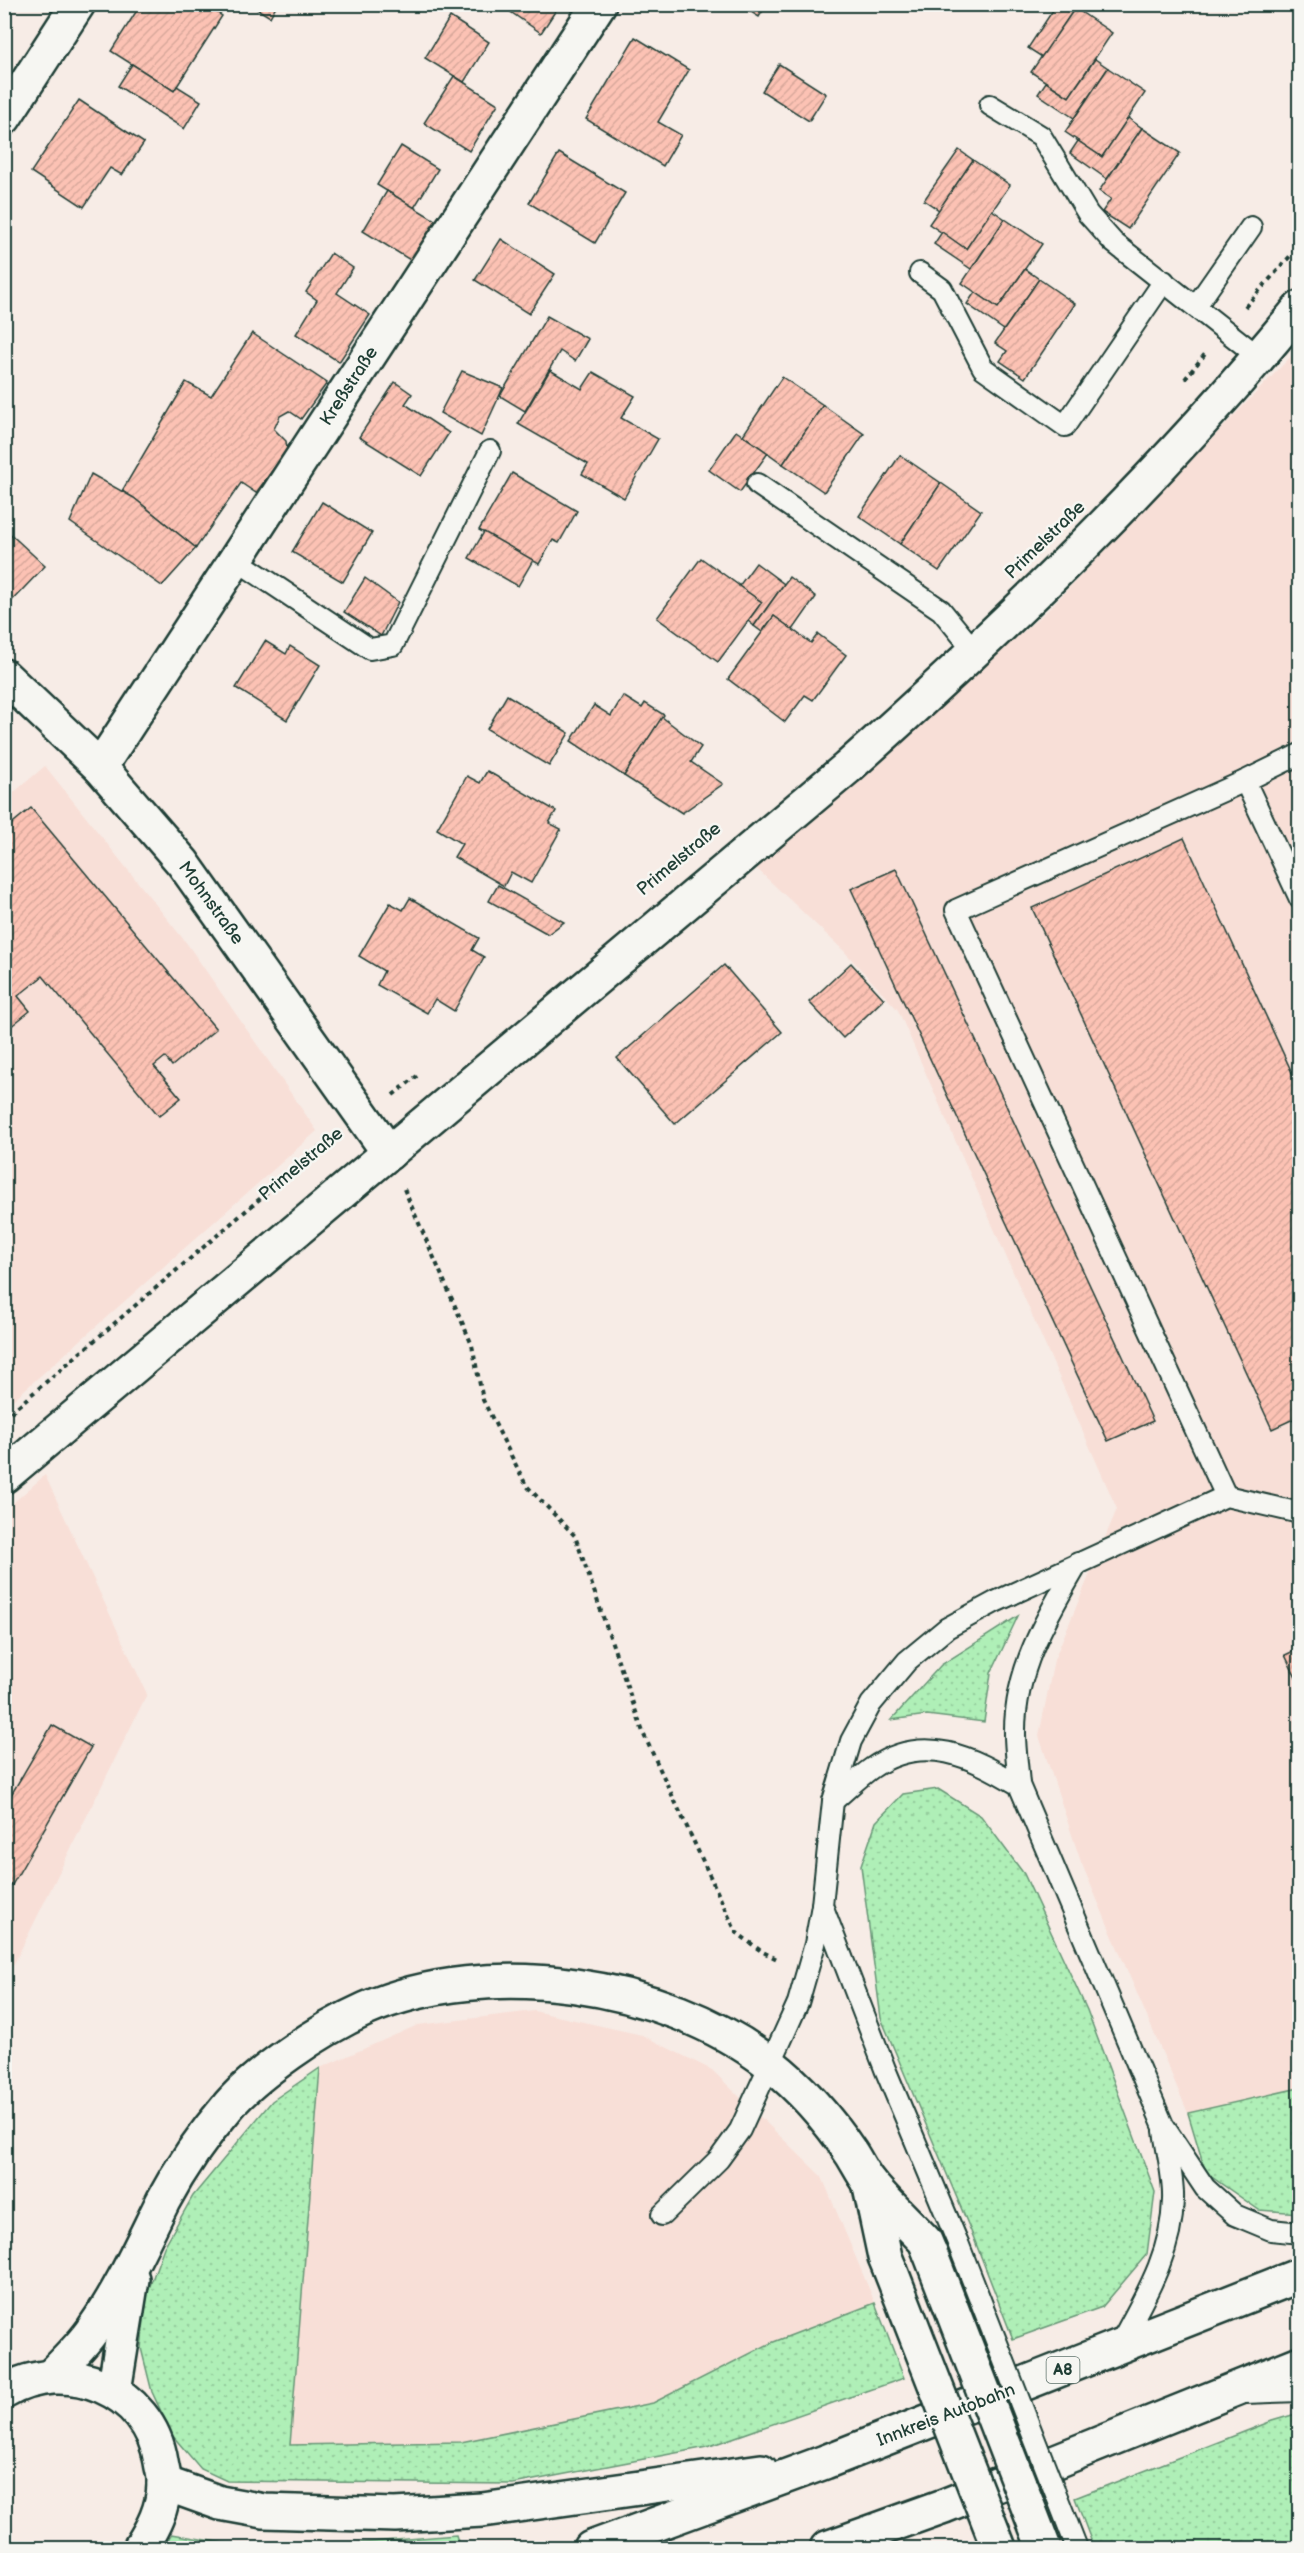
<svg xmlns="http://www.w3.org/2000/svg" width="1304" height="2553" font-family="'Balsamiq Sans',sans-serif">
<style>
.built{fill:#f8dfd7}
.grass{fill:url(#grass-dots);stroke:#679676;stroke-width:1.5}
.building{fill:url(#building-hatch);stroke:#1f3d34;stroke-width:1.5}
.lines{fill:none;stroke-linecap:round;stroke-linejoin:round}
.lane-casing{stroke:#1f3d34;stroke-width:24}
.street-casing{stroke:#1f3d34;stroke-width:38}
.secondary-casing{stroke:#1f3d34;stroke-width:38}
.highway-casing{stroke:#1f3d34;stroke-width:38}
.path{stroke:#1f3d34;stroke-width:4;stroke-dasharray:4.5 4.5;stroke-linecap:butt}
.lane{stroke:#f6f6f2;stroke-width:20}
.street{stroke:#f6f6f2;stroke-width:33}
.secondary{stroke:#f6f6f2;stroke-width:33}
.highway{stroke:#f6f6f2;stroke-width:33}
.lane-bridge-casing{stroke:#1f3d34;stroke-width:24;stroke-linecap:butt}
.secondary-bridge-casing{stroke:#1f3d34;stroke-width:38;stroke-linecap:butt}
.lane-bridge{stroke:#f6f6f2;stroke-width:20}
.secondary-bridge{stroke:#f6f6f2;stroke-width:33}
.labels{text-anchor:middle;dominant-baseline:central;stroke-width:5;stroke-linejoin:round;paint-order:stroke}
.shield{fill:#f6f6f2;stroke:#60746d;stroke-width:1.5}
.shield-label{font-size:16px;font-weight:bold;fill:#1f3d34}
.street-label{font-size:18px;fill:#1f3d34;stroke:#f6f6f2}
</style>
<defs>
<pattern id="grass-dots" width="8" height="8" patternUnits="userSpaceOnUse" patternTransform="scale(1.5)"><rect width="8" height="8" fill="#afefb7"/><path d="M2 2h.1M6 6h.1" fill="none" stroke="#96ce9e" stroke-width="1.8" stroke-linecap="round"/></pattern>
<pattern id="building-hatch" width="6" height="6" patternUnits="userSpaceOnUse" patternTransform="scale(1.5)"><rect width="6" height="6" fill="#fcc2b4"/><path d="M-1 1l2-2M0 6l6-6M5 7l2-2" fill="none" stroke="#d8a89b"/></pattern>
</defs>
<rect width="100%" height="100%" fill="#f7ece6"/>
<filter id="ink" filterUnits="userSpaceOnUse"><feTurbulence type="fractalNoise" baseFrequency=".0167" numOctaves="2"/><feDisplacementMap in="SourceGraphic" scale="12" xChannelSelector="R" yChannelSelector="G"/><feConvolveMatrix kernelMatrix="1 2 1 2 8 2 1 2 1" color-interpolation-filters="sRGB"/></filter>
<g filter="url(#ink)">
<g class="built">
<polygon points="1299,348 1299,2088 1188,2113 1081,1862 1039,1736 1054,1660 1117,1509 898,1010 844,951 755,867 1047,611"/>
<polygon points="45,766 188,945 317,1131 5,1407 5,800"/>
<polygon points="45,1475 147,1694 5,1982 5,1510"/>
<polygon points="534,2011 642,2035 712,2070 822,2177 875,2303 771,2343 653,2403 461,2442 289,2445 320,2068 418,2025"/>
</g>
<g class="grass">
<polygon points="1018,1616 991,1673 984,1722 927,1715 891,1720 941,1665"/>
<polygon points="938,1789 981,1816 1024,1874 1087,2010 1155,2192 1147,2254 1102,2307 1013,2339 973,2236 881,2018 861,1866 876,1822 903,1794"/>
<polygon points="320,2068 290,2445 461,2442 653,2403 771,2343 875,2303 904,2378 707,2447 513,2484 227,2481 201,2469 172,2435 152,2392 141,2348 147,2294 164,2247 193,2196 272,2101"/>
<polygon points="1299,2088 1299,2213 1259,2210 1206,2173 1188,2113"/>
<polygon points="1299,2413 1299,2548 1094,2548 1075,2498 1272,2421"/>
<polygon points="171,2534 242,2546 323,2546 456,2535 460,2548 164,2548"/>
</g>
<g class="building">
<polygon points="141,4 204,4 222,16 174,91 111,51"/>
<polygon points="249,4 277,4 270,17"/>
<polygon points="499,4 560,4 541,33"/>
<polygon points="738,4 767,4 759,17"/>
<polygon points="1057,4 1069,4 1075,8 1042,57 1028,48"/>
<polygon points="1075,8 1112,33 1069,97 1031,72"/>
<polygon points="450,17 489,42 464,82 425,58"/>
<polygon points="635,37 689,70 658,122 681,135 663,166 586,119"/>
<polygon points="1095,59 1108,68 1074,118 1038,94 1046,82 1069,97"/>
<polygon points="132,64 174,91 177,86 201,101 184,129 118,86"/>
<polygon points="779,64 826,94 809,121 762,91"/>
<polygon points="1108,68 1145,93 1102,157 1065,132"/>
<polygon points="454,76 498,104 469,151 424,123"/>
<polygon points="79,100 144,143 122,175 110,168 84,207 31,172"/>
<polygon points="1128,118 1142,128 1107,179 1070,153 1078,141 1102,157"/>
<polygon points="1142,128 1180,153 1128,229 1102,212 1111,199 1099,191"/>
<polygon points="401,146 438,169 414,208 377,185"/>
<polygon points="959,150 973,160 939,210 924,200"/>
<polygon points="559,153 625,193 595,243 529,203"/>
<polygon points="973,160 1010,185 966,249 929,224"/>
<polygon points="387,191 440,223 415,263 363,231"/>
<polygon points="992,210 1005,219 971,269 934,244 942,232 966,249"/>
<polygon points="1005,219 1042,244 998,308 962,283"/>
<polygon points="501,239 555,274 529,314 475,280"/>
<polygon points="331,253 353,268 337,293 370,315 339,362 296,334 317,300 306,292"/>
<polygon points="1025,269 1039,279 1004,330 967,304 975,292 998,308"/>
<polygon points="1039,279 1075,304 1025,378 1000,361 1007,351 995,343"/>
<polygon points="547,316 588,339 575,361 560,351 525,411 500,396"/>
<polygon points="252,333 327,383 301,419 289,411 280,416 274,429 286,441 287,450 256,493 241,483 196,548 134,498 122,491 186,382 211,396"/>
<polygon points="550,370 582,389 593,372 635,396 621,418 658,439 624,498 582,474 588,464 518,424"/>
<polygon points="462,371 503,388 481,436 440,413"/>
<polygon points="782,377 823,405 783,464 743,435"/>
<polygon points="395,382 412,394 405,404 449,433 421,476 359,437"/>
<polygon points="823,405 864,434 824,492 783,464"/>
<polygon points="736,431 768,453 740,492 709,470"/>
<polygon points="900,455 941,483 900,544 859,516"/>
<polygon points="512,473 577,511 559,543 553,540 539,564 479,530"/>
<polygon points="91,474 134,498 196,548 162,586 70,522"/>
<polygon points="941,483 981,511 939,571 900,544"/>
<polygon points="322,502 372,533 343,582 292,552"/>
<polygon points="4,528 45,566 4,609"/>
<polygon points="484,532 533,560 518,586 469,558"/>
<polygon points="701,558 762,602 718,662 657,618"/>
<polygon points="756,563 784,584 754,626 748,621 762,602 739,586"/>
<polygon points="789,577 816,597 793,630 774,616 762,632 754,626"/>
<polygon points="365,578 398,602 381,636 344,612"/>
<polygon points="774,616 811,643 818,634 846,655 813,700 805,695 785,722 728,679"/>
<polygon points="265,641 286,654 290,646 320,665 287,720 236,688"/>
<polygon points="507,695 569,733 549,766 487,729"/>
<polygon points="623,696 642,708 645,703 664,715 624,776 571,741 594,705 611,716"/>
<polygon points="662,717 701,747 691,762 723,784 682,813 624,776"/>
<polygon points="487,771 556,811 549,823 561,829 531,883 511,872 504,886 454,857 462,844 437,829 467,776 480,783"/>
<polygon points="31,808 216,1029 172,1066 165,1057 154,1066 181,1098 159,1116 43,976 18,996 30,1011 4,1032 4,860 9,857 4,852 4,830"/>
<polygon points="1184,838 1300,1090 1300,1416 1272,1429 1032,908"/>
<polygon points="896,869 1153,1421 1108,1441 851,889"/>
<polygon points="498,885 564,922 548,934 489,901"/>
<polygon points="410,898 479,938 472,950 484,957 454,1011 435,999 427,1013 377,985 384,971 359,956 390,903 403,910"/>
<polygon points="851,963 884,999 843,1038 809,1002"/>
<polygon points="724,965 782,1032 675,1124 617,1058"/>
<polygon points="1300,1648 1300,1686 1285,1655"/>
<polygon points="52,1725 91,1747 12,1885 4,1880 4,1807"/>
</g>
<g class="lines">
<g class="lane-casing">
<g id="lane">
<polyline points="990,105 1041,136 1088,214 1113,242 1259,357"/>
<polyline points="920,273 942,289 983,368 1065,426 1164,281"/>
<polyline points="1196,306 1251,227"/>
<polyline points="757,484 941,610 976,653"/>
<polyline points="235,559 370,649 393,645 490,451"/>
<polyline points="1245,781 1300,754"/>
<polyline points="1226,1496 956,910 1245,781 1300,899"/>
<path d="M1019 1785C1018 1768 1015 1751 1015 1734 1014 1670 1047 1616 1078 1563"/>
<path d="M833 1801C846 1790 859 1777 872 1768 924 1732 972 1757 1019 1785L1163 2125 1205 2188 1235 2215 1271 2230 1300 2233"/>
<polyline points="822,1905 885,2069 958,2243"/>
<polyline points="662,2215 719,2159 740,2130 784,2034 798,2003 815,1944 822,1905 833,1801 851,1741 871,1704 907,1661 947,1628 995,1602 1226,1496 1300,1513"/>
<path d="M1118 2347C1143 2300 1172 2255 1173 2200 1174 2178 1167 2153 1164 2131"/>
<polyline points="1245,2393 1300,2391"/>
</g>
</g>
<g class="street-casing">
<g id="street">
<polyline points="4,118 78,4"/>
<polyline points="4,676 100,767 183,863 389,1153"/>
<polyline points="100,767 599,4"/>
<path d="M4 1476 847 768C1010 622 1161 477 1300 308"/>
</g>
</g>
<g class="secondary-casing">
<g id="secondary">
<polyline points="869,2182 885,2257 890,2269"/>
<path d="M51 2376C66 2361 82 2346 94 2328 122 2288 141 2245 163 2201 181 2167 204 2134 229 2105 246 2085 269 2068 290 2053 314 2036 339 2021 366 2009 489 1956 664 1982 769 2063 800 2087 829 2120 851 2153 857 2162 862 2173 869 2182 886 2203 907 2222 925 2241L930 2253"/>
<polyline points="114,2391 132,2279"/>
<path d="M4 2392C66 2355 150 2389 161 2462 162 2469 165 2477 164 2485 163 2509 153 2528 140 2548"/>
</g>
</g>
<g class="highway-casing">
<g id="highway">
<polyline points="164,2483 220,2503 264,2511 395,2515 482,2510 761,2471"/>
<polyline points="591,2548 825,2462 1300,2275"/>
<polyline points="827,2548 944,2506 1300,2363"/>
</g>
</g>
<g class="path">
<polyline points="1245,307 1300,245"/>
<polyline points="1185,379 1205,354"/>
<polyline points="393,1095 417,1076"/>
<polyline points="404,1189 472,1345 483,1400 526,1485 575,1536 644,1735 736,1932 761,1951 779,1960"/>
<polyline points="4,1418 332,1137"/>
</g>
<use href="#lane" class="lane"/>
<use href="#street" class="street"/>
<use href="#secondary" class="secondary"/>
<use href="#highway" class="highway"/>
<g class="lane-bridge-casing">
<polyline id="lane-bridge" points="958,2243 1077,2548"/>
</g>
<g class="secondary-bridge-casing">
<g id="secondary-bridge">
<polyline points="930,2253 1044,2548"/>
<polyline points="890,2269 999,2548"/>
</g>
</g>
<use href="#lane-bridge" class="lane-bridge"/>
<use href="#secondary-bridge" class="secondary-bridge"/>
</g>
</g>
<g class="labels">
<rect class="shield" x="1046.5" y="2357" width="33" height="26" rx="4.5"/>
<g class="shield-label">
<text x="1063" y="2370">A8</text>
</g>
<g class="street-label">
<text transform="translate(349 386) rotate(-57)">Kreßstraße</text>
<text transform="translate(1045 540) rotate(-44)">Primelstraße</text>
<text transform="translate(679 859) rotate(-40)">Primelstraße</text>
<text transform="translate(211 903) rotate(54)">Mohnstraße</text>
<text transform="translate(301 1164) rotate(-40)">Primelstraße</text>
<text transform="translate(946 2415) rotate(-21)">Innkreis Autobahn</text>
</g>
</g>
<rect width="1304" height="2553" fill="none" stroke="#f6f6f2" stroke-width="24"/>
<rect x="12" y="12" width="1280" height="2529" fill="none" stroke="#1f3d34" stroke-width="2" filter="url(#ink)"/>
</svg>
